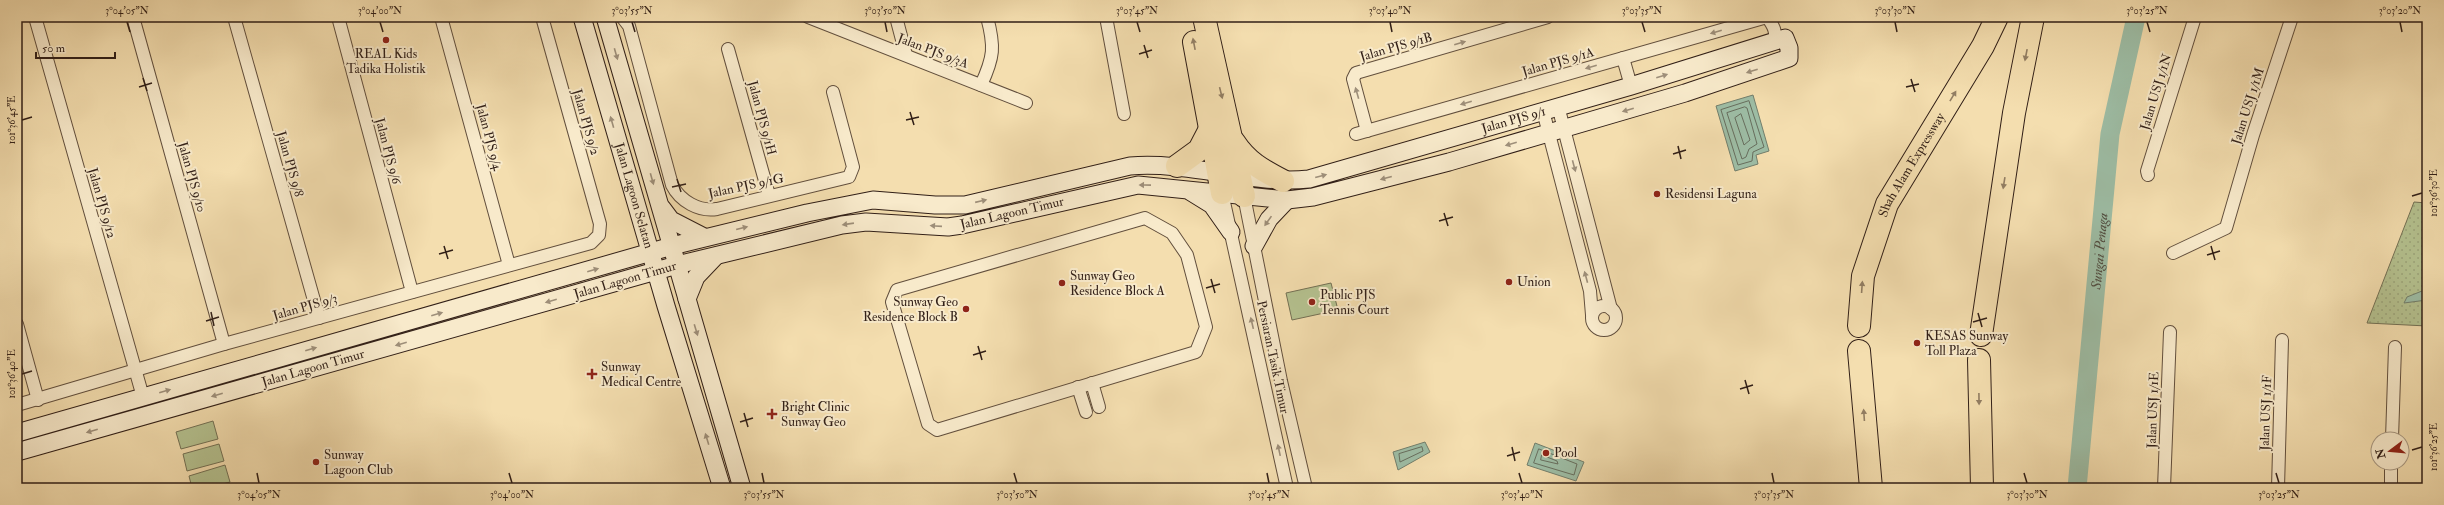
<svg xmlns="http://www.w3.org/2000/svg" width="2444" height="505" font-family="'IM FELL Double Pica',serif">
<style>
.grass{fill:url(#grass-dots);stroke:#737054}
.garden{fill:#b5c290;stroke:#737054}
.water{fill:#9dbda5;stroke:#727e6c}
.lines{fill:none;stroke-linecap:round;stroke-linejoin:round}
.shore{stroke:#676e5e;stroke-width:1}
.river{stroke:#9dbda5;stroke-width:19}
.street-casing{stroke:#624f3d;stroke-width:14}
.secondary-casing{stroke:#311f17;stroke-width:19}
.highway-casing{stroke:#311f17;stroke-width:24}
.street{stroke:#f8eacb;stroke-width:12}
.secondary{stroke:#f8eacb;stroke-width:17}
.highway{stroke:#f4deaf;stroke-width:22}
.oneway{fill:#9e8f7a}
.oneway2{fill:#927e63}
.ticks{fill:none;stroke:#311f17;stroke-width:1.5}
.poi-dot{fill:#8f2418;stroke:#f8eacb;stroke-width:1.5}
.labels{text-anchor:middle;dominant-baseline:central;stroke-width:4;stroke-linejoin:round;paint-order:stroke}
.street-label{font-size:13px;fill:#311f17;stroke:#f8eacb}
.poi-label{font-size:13px;fill:#311f17;stroke:#f8eacb;text-anchor:start}
.water-label{font-size:14px;font-style:italic;fill:#514e42;stroke:#f8eacb}
.neatline{fill:none;stroke:#311f17;stroke-width:1.5}
.ticks-label{font-size:10px;text-anchor:middle;fill:#311f17}
</style>
<defs>
<pattern id="grass-dots" width="8" height="8" patternUnits="userSpaceOnUse"><rect width="8" height="8" fill="#b5c290"/><path d="M2 2h.1M6 6h.1" fill="none" stroke="#9ca67b" stroke-width="1.8" stroke-linecap="round"/></pattern>
</defs>
<rect width="100%" height="100%" fill="#f4deaf"/>
<filter id="stains"><feTurbulence type="fractalNoise" baseFrequency=".005" numOctaves="4"/><feColorMatrix values="0 0 0 0 .2 0 0 0 0 .09 0 0 0 0 .02 0 0 0 .5 -.17"/></filter>
<radialGradient id="worn" r=".72"><stop offset=".6" stop-color="#630" stop-opacity="0"/><stop offset="1" stop-color="#630" stop-opacity=".3"/></radialGradient>
<polygon class="grass" points="2414,202 2427,203 2427,326 2367,323"/>
<g class="garden">
<polygon points="1331,283 1338,310 1292,320 1286,293"/>
<polygon points="213,421 218,439 181,449 176,432"/>
<polygon points="219,444 224,461 187,471 183,454"/>
<polygon points="225,465 230,482 208,488 192,488 189,476"/>
</g>
<g class="water">
<polygon points="1753,95 1769,151 1756,155 1758,164 1735,171 1716,106"/>
<polygon points="2427,289 2427,300 2404,303 2407,297"/>
<polygon points="1425,442 1430,452 1398,470 1393,452"/>
<polygon points="1535,443 1584,462 1576,481 1527,465"/>
</g>
<g class="lines">
<g class="shore">
<polygon points="1749,101 1764,147 1753,152 1752,161 1738,165 1721,110"/>
<polygon points="1745,107 1747,108 1757,144 1749,149 1746,157 1742,159 1727,113"/>
<polygon points="1741,114 1750,140 1744,145 1735,118"/>
<polygon points="1422,447 1423,451 1400,462 1399,454"/>
<polygon points="1539,449 1577,464 1574,475 1534,463"/>
<polygon points="1542,455 1557,461 1558,464 1541,460"/>
</g>
<path class="river" id="s1" d="M2077 488 2110 134 2136 17"/>
<g class="street-casing">
<g id="street">
<polyline points="35,17 143,397"/>
<polyline points="133,17 224,344"/>
<polyline points="234,17 319,318"/>
<polyline points="338,17 412,292"/>
<polyline points="441,17 509,265"/>
<path d="M622 17 629 26 672 185C680 201 699 212 717 209L849 177 853 167 833 92"/>
<polyline points="808,17 1026,103"/>
<polyline points="896,17 906,55"/>
<polyline points="1106,17 1124,114"/>
<path d="M1767 17C1773 25 1778 33 1773 43"/>
<polyline points="728,49 769,195"/>
<polyline points="1623,58 1631,86"/>
<path d="M981 85C994 57 995 47 987 17"/>
<polyline points="1558,106 1611,309"/>
<polyline points="1543,111 1590,291 1592,315"/>
<polyline points="1367,131 1353,79 1356,73 1548,17"/>
<polyline points="1356,134 1767,17"/>
<polyline points="2148,175 2147,171 2195,17"/>
<polyline points="1222,193 1287,488"/>
<polyline points="1244,196 1281,381 1306,488"/>
<polygon points="1145,218 1172,233 1187,255 1206,327 1196,352 937,430 928,424 892,302 897,290"/>
<polyline points="2173,253 2226,228 2253,135 2292,17"/>
<circle cx="1604" cy="318" r="12"/>
<polyline points="17,324 38,400"/>
<polyline points="1092,383 1099,407"/>
<polyline points="1078,387 1086,412"/>
<polyline points="17,405 224,344 591,243 599,235 600,224 542,17"/>
<polyline points="2392,439 2395,347"/>
<polyline points="2164,488 2170,332"/>
<polyline points="2278,488 2282,340"/>
<polyline points="2391,488 2391,463"/>
</g>
</g>
<g class="secondary-casing">
<g id="secondary">
<path id="s2" d="M582 17 666 306 722 488"/>
<polyline points="605,17 742,488"/>
<polyline points="1191,192 1212,205 1231,232"/>
<polyline points="662,208 671,220 704,237"/>
<polyline points="1254,246 1269,219 1287,200"/>
<polyline points="687,299 696,277 716,256"/>
<path id="s3" d="M17 433 672 246 807 213 873 200 935 205H965L1130 166C1191 161 1249 185 1309 179L1631 86 1785 38 1789 48V58L1685 93 1449 162 1313 197 1287 200 1138 185 962 225 948 227 866 222 842 225 677 265 17 452"/>
</g>
</g>
<g class="highway-casing">
<g id="highway">
<polyline points="1204,17 1244,196"/>
<polyline points="1194,42 1222,193"/>
<path d="M1234 142C1247 162 1262 170 1283 181"/>
<polyline points="1177,166 1199,150 1211,127"/>
<path id="s4" d="M1859 326 1863 276 1887 204 1983 46 1997 17"/>
<polyline points="1981,335 2014,113 2033,17"/>
<polyline points="1859,351 1871,488"/>
<polyline points="1979,360 1982,488"/>
</g>
</g>
<use href="#street" class="street"/>
<use href="#secondary" class="secondary"/>
<use href="#highway" class="highway"/>
</g>
<defs><path id="oneway-solid" d="M-6-.8H1V-3.2L6.5 0L1 3.2V.8H-6Z"/></defs>
<g class="oneway">
<use href="#oneway-solid" transform="translate(1716 32) rotate(164)"/>
<use href="#oneway-solid" transform="translate(1460 43) rotate(-16)"/>
<use href="#oneway-solid" transform="translate(616 54) rotate(74)"/>
<use href="#oneway-solid" transform="translate(1591 67) rotate(164)"/>
<use href="#oneway-solid" transform="translate(1752 71) rotate(162)"/>
<use href="#oneway-solid" transform="translate(1662 76) rotate(-17)"/>
<use href="#oneway-solid" transform="translate(1357 93) rotate(-106)"/>
<use href="#oneway-solid" transform="translate(1466 103) rotate(164)"/>
<use href="#oneway-solid" transform="translate(1628 110) rotate(164)"/>
<use href="#oneway-solid" transform="translate(612 122) rotate(-106)"/>
<use href="#oneway-solid" transform="translate(1511 144) rotate(164)"/>
<use href="#oneway-solid" transform="translate(1574 166) rotate(75)"/>
<use href="#oneway-solid" transform="translate(1321 176) rotate(-15)"/>
<use href="#oneway-solid" transform="translate(1386 178) rotate(165)"/>
<use href="#oneway-solid" transform="translate(652 179) rotate(74)"/>
<use href="#oneway-solid" transform="translate(1145 185) rotate(-179)"/>
<use href="#oneway-solid" transform="translate(981 201) rotate(-13)"/>
<use href="#oneway-solid" transform="translate(1268 221) rotate(125)"/>
<use href="#oneway-solid" transform="translate(848 224) rotate(172)"/>
<use href="#oneway-solid" transform="translate(936 226) rotate(-176)"/>
<use href="#oneway-solid" transform="translate(742 228) rotate(-14)"/>
<use href="#oneway-solid" transform="translate(593 270) rotate(-16)"/>
<use href="#oneway-solid" transform="translate(1586 277) rotate(-105)"/>
<use href="#oneway-solid" transform="translate(551 301) rotate(164)"/>
<use href="#oneway-solid" transform="translate(437 314) rotate(-16)"/>
<use href="#oneway-solid" transform="translate(1252 323) rotate(-103)"/>
<use href="#oneway-solid" transform="translate(696 330) rotate(73)"/>
<use href="#oneway-solid" transform="translate(401 344) rotate(164)"/>
<use href="#oneway-solid" transform="translate(311 349) rotate(-16)"/>
<use href="#oneway-solid" transform="translate(165 391) rotate(-16)"/>
<use href="#oneway-solid" transform="translate(217 395) rotate(164)"/>
<use href="#oneway-solid" transform="translate(92 431) rotate(164)"/>
<use href="#oneway-solid" transform="translate(707 439) rotate(-107)"/>
<use href="#oneway-solid" transform="translate(1279 450) rotate(-102)"/>
</g>
<g class="oneway2">
<use href="#oneway-solid" transform="translate(1194 44) rotate(-101)"/>
<use href="#oneway-solid" transform="translate(2026 55) rotate(101)"/>
<use href="#oneway-solid" transform="translate(1221 93) rotate(76)"/>
<use href="#oneway-solid" transform="translate(1953 96) rotate(-59)"/>
<use href="#oneway-solid" transform="translate(2004 183) rotate(99)"/>
<use href="#oneway-solid" transform="translate(1862 287) rotate(-86)"/>
<use href="#oneway-solid" transform="translate(1979 399) rotate(89)"/>
<use href="#oneway-solid" transform="translate(1864 415) rotate(-94)"/>
</g>
<path class="ticks" d="M127 22 130 32M380 22 383 32M632 22 635 32M885 22 887 32M1137 22 1140 32M1390 22 1392 32M1642 22 1645 32M1895 22 1897 32M2147 22 2150 32M2400 22 2402 32M1144 45 1148 58M1139 54 1152 50M143 78 147 91M1911 79 1915 92M139 87 152 83M1906 87 1919 84M910 112 914 125M22 120 32 117M906 120 919 117M1678 146 1681 159M1673 154 1686 150M677 179 681 192M672 187 686 184M2412 196 2422 193M1444 213 1448 226M1439 221 1453 217M444 246 448 259M2211 246 2215 260M439 254 453 250M2207 255 2220 251M1211 279 1215 293M1206 288 1220 284M211 312 214 326M1978 313 1982 327M206 321 219 317M1973 322 1987 318M978 346 982 360M973 355 986 351M22 374 32 371M1745 380 1749 394M1740 389 1753 385M744 413 748 427M740 422 753 418M1512 447 1515 461M2412 450 2422 447M1507 456 1520 452M257 473 259 483M509 473 512 483M762 473 764 483M1014 473 1017 483M1267 473 1269 483M1519 473 1522 483M1772 473 1774 483M2024 473 2027 483M2276 473 2279 483"/>
<g class="poi-dot">
<circle cx="386" cy="40" r="4"/>
<circle cx="1657" cy="194" r="4"/>
<circle cx="1509" cy="282" r="4"/>
<circle cx="1062" cy="283" r="4"/>
<circle cx="1312" cy="302" r="4"/>
<circle cx="966" cy="309" r="4"/>
<circle cx="1917" cy="343" r="4"/>
<path d="M590 368h4v4h4v4h-4v4h-4v-4h-4v-4h4z"/>
<path d="M770 408h4v4h4v4h-4v4h-4v-4h-4v-4h4z"/>
<circle cx="1546" cy="453" r="4"/>
<circle cx="316" cy="462" r="4"/>
</g>
<g class="labels">
<g class="street-label">
<text transform="translate(1396 47) rotate(-16)">Jalan PJS 9/1B</text>
<text transform="translate(933 51) rotate(21)">Jalan PJS 9/3A</text>
<text transform="translate(1558 62) rotate(-16)">Jalan PJS 9/1A</text>
<text transform="translate(2156 92) rotate(-73)">Jalan USJ 1/1N</text>
<text transform="translate(2248 106) rotate(-72)">Jalan USJ 1/1M</text>
<text transform="translate(762 118) rotate(75)">Jalan PJS 9/1H</text>
<text stroke="none"><textPath href="#s3" startOffset="1542">Jalan PJS 9/1</textPath></text>
<text transform="translate(586 122) rotate(74)">Jalan PJS 9/2</text>
<text transform="translate(489 137) rotate(75)">Jalan PJS 9/4</text>
<text transform="translate(388 151) rotate(75)">Jalan PJS 9/6</text>
<text transform="translate(290 164) rotate(74)">Jalan PJS 9/8</text>
<text stroke="none"><textPath href="#s4" startOffset="172">Shah Alam Expressway</textPath></text>
<text transform="translate(192 177) rotate(74)">Jalan PJS 9/10</text>
<text transform="translate(746 186) rotate(-12)">Jalan PJS 9/1G</text>
<text stroke="none"><textPath href="#s2" startOffset="186">Jalan Lagoon Selatan</textPath></text>
<text transform="translate(102 203) rotate(74)">Jalan PJS 9/12</text>
<text transform="translate(1012 213) rotate(-13)">Jalan Lagoon Timur</text>
<text transform="translate(625 280) rotate(-16)">Jalan Lagoon Timur</text>
<text transform="translate(305 307) rotate(-16)">Jalan PJS 9/3</text>
<text transform="translate(1273 357) rotate(78)">Persiaran Tasik Timur</text>
<text transform="translate(313 368) rotate(-16)">Jalan Lagoon Timur</text>
<text transform="translate(2153 410) rotate(-88)">Jalan USJ 1/1E</text>
<text transform="translate(2266 413) rotate(-88)">Jalan USJ 1/1F</text>
</g>
<g class="poi-label">
<text x="386" y="54" text-anchor="middle">REAL Kids<tspan x="386" dy="15">Tadika Holistik</tspan></text>
<text x="1665" y="194">Residensi Laguna</text>
<text x="1070" y="276">Sunway Geo<tspan x="1070" dy="15">Residence Block A</tspan></text>
<text x="1517" y="282">Union</text>
<text x="1320" y="295">Public PJS<tspan x="1320" dy="15">Tennis Court</tspan></text>
<text x="958" y="302" text-anchor="end">Sunway Geo<tspan x="958" dy="15">Residence Block B</tspan></text>
<text x="1925" y="336">KESAS Sunway<tspan x="1925" dy="15">Toll Plaza</tspan></text>
<text x="601" y="367">Sunway<tspan x="601" dy="15">Medical Centre</tspan></text>
<text x="781" y="407">Bright Clinic<tspan x="781" dy="15">Sunway Geo</tspan></text>
<text x="1554" y="453">Pool</text>
<text x="324" y="455">Sunway<tspan x="324" dy="15">Lagoon Club</tspan></text>
</g>
<g class="water-label">
<text stroke="none"><textPath href="#s1" startOffset="238">Sungai Penaga</textPath></text>
</g>
</g>
<rect width="2444" height="505" fill="none" stroke="#f4deaf" stroke-width="44"/>
<g transform="translate(2390 451) rotate(254)"><circle r="19" fill="#f8eacb" stroke="#a89983"/>
<path d="M0-3L7 15L0 10L-7 15Z" fill="#8f2418"/>
<text y="-6" font-size="11" font-weight="bold" text-anchor="middle" fill="#311f17">N</text>
</g>
<path d="M36 52v6h79v-6" fill="none" stroke="#311f17" stroke-width="2"/>
<text x="42" y="52" font-size="12" fill="#311f17" stroke="#f8eacb" stroke-width="3" paint-order="stroke">50 m</text>
<rect x="22" y="22" width="2400" height="461" class="neatline"/>
<g class="ticks-label">
<text x="127" y="14">3°04'05"N</text>
<text x="380" y="14">3°04'00"N</text>
<text x="632" y="14">3°03'55"N</text>
<text x="885" y="14">3°03'50"N</text>
<text x="1137" y="14">3°03'45"N</text>
<text x="1390" y="14">3°03'40"N</text>
<text x="1642" y="14">3°03'35"N</text>
<text x="1895" y="14">3°03'30"N</text>
<text x="2147" y="14">3°03'25"N</text>
<text x="2400" y="14">3°03'20"N</text>
<text transform="translate(11 120) rotate(-90)" y="4">101°36'45"E</text>
<text transform="translate(2433 193) rotate(-90)" y="4">101°36'30"E</text>
<text transform="translate(11 374) rotate(-90)" y="4">101°36'40"E</text>
<text transform="translate(2433 447) rotate(-90)" y="4">101°36'25"E</text>
<text x="259" y="498">3°04'05"N</text>
<text x="512" y="498">3°04'00"N</text>
<text x="764" y="498">3°03'55"N</text>
<text x="1017" y="498">3°03'50"N</text>
<text x="1269" y="498">3°03'45"N</text>
<text x="1522" y="498">3°03'40"N</text>
<text x="1774" y="498">3°03'35"N</text>
<text x="2027" y="498">3°03'30"N</text>
<text x="2279" y="498">3°03'25"N</text>
</g>
<rect width="100%" height="100%" filter="url(#stains)"/>
<rect width="100%" height="100%" fill="url(#worn)"/>
</svg>
